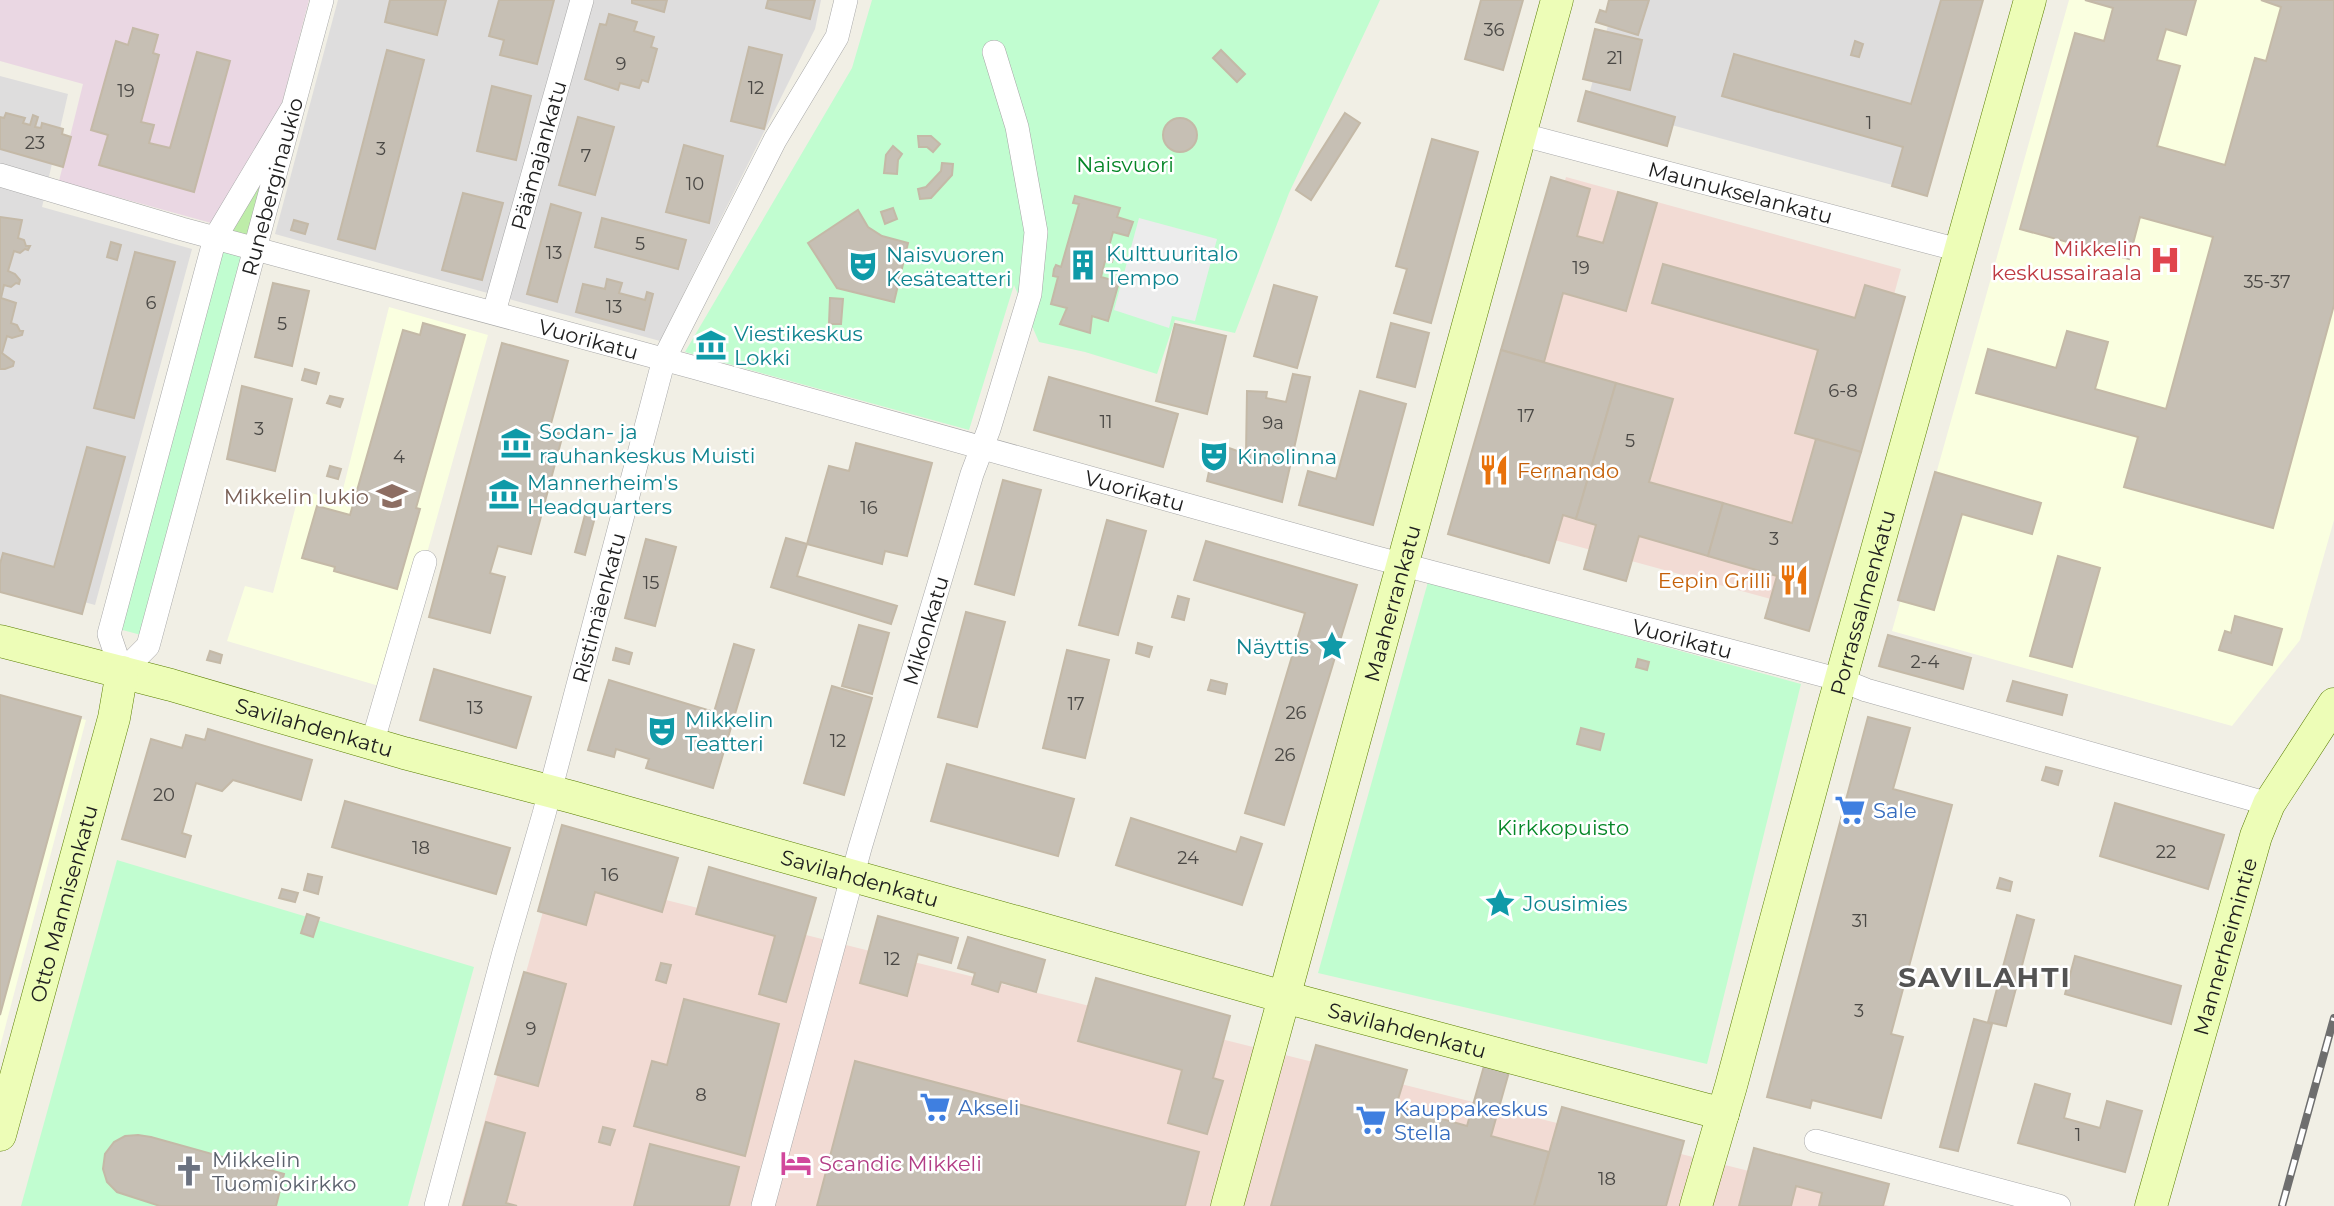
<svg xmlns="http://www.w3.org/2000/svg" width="2334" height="1206" font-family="Montserrat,sans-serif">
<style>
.residential{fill:#dedddd}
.commercial{fill:#f2dbd4}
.industrial{fill:#ead7e3}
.education{fill:#faffe0}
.grass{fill:#beeda9}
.park{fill:#c1fdd0}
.parking{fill:#ececec}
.building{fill:#c6bfb4;stroke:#c4b9a7;stroke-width:2}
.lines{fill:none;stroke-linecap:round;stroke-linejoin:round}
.street-casing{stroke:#a7a7a7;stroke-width:24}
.secondary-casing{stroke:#597d00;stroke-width:33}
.street{stroke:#fff;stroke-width:23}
.secondary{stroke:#edfdb7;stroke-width:32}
.rail-casing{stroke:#6e6e6e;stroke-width:8}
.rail{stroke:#fff;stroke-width:5;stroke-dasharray:16;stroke-linecap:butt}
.labels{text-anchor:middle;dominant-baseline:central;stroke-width:5;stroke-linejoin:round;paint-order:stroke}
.number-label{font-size:18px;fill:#4a4845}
.street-label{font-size:21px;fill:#202020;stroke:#fff}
.park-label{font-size:21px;fill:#058627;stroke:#fff}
.health-label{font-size:21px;fill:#be3a42;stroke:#fff;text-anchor:end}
.culture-label{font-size:21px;fill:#0d838f;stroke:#fff;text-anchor:start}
.food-label{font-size:21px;fill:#c56008;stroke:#fff;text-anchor:start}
.education-label{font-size:21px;fill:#785e54;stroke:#fff;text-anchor:end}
.shop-label{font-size:21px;fill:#366cbe;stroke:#fff;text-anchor:start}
.worship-label{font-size:21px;fill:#5b616d;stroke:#fff;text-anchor:start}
.hotel-label{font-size:21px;fill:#b23c85;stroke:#fff;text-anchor:start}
.district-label{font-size:28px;font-weight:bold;letter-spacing:2px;fill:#535353;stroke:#fff}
</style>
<rect width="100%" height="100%" fill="#f1efe5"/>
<g class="residential">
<polygon points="338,0 821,0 815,29 660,341 275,234"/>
<polygon points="1615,0 1975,0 1922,193 1587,102"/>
<polygon points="0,76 68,94 42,207 192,249 95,605 0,579"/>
</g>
<g class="commercial">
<polygon points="1566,177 1901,269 1808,609 1473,518"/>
<polygon points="554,872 1889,1206 461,1206"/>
</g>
<polygon class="industrial" points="0,0 309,0 282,103 211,223 59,181 83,84 0,61"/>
<g class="education">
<polygon points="2069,0 2334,0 2334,520 2300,640 2232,726 1892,631"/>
<polygon points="389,307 488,335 389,689 227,641 245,586 273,593 300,490 340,501"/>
<polygon points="0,698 86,720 0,1047"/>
</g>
<polygon class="grass" points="278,145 251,239 225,232"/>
<g class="park">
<polygon points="872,0 1380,0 1289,193 1235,333 1175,320 1157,374 1085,352 1039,342 1014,285 969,430 685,352 852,68"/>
<polygon points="220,242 249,250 145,636 115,628"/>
<polygon points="1428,582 1801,684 1707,1064 1318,973"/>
<polygon points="117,860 474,967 408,1206 21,1206"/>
</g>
<polygon class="parking" points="1139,218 1217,239 1195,321 1172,316 1169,328 1114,310"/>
<g class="building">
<polygon points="390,0 446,0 437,35 385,22"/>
<polygon points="499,0 554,0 537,64 500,55 504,40 489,36"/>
<polygon points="632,0 667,0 664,12 632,3"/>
<polygon points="768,0 815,0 810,19 766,8"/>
<polygon points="1481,0 1523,0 1503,70 1465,59"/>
<polygon points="1609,0 1649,0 1638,35 1596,22 1600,10 1606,12"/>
<polygon points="1941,0 1983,0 1927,196 1892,186 1903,147 1722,96 1734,54 1911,104"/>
<polygon points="2085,0 2196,0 2186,35 2166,29 2157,60 2180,66 2157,146 2225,165 2255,58 2266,61 2281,7 2261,0 2334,0 2334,305 2273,528 2124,487 2138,437 1976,393 1988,349 2056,368 2067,331 2108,342 2095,389 2166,409 2213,237 2140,217 2129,259 2020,229 2075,33 2104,41 2113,8"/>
<polygon points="609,14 637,22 634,31 654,37 651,47 657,49 648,82 642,80 639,88 620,83 618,90 585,79 600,24 606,25"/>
<polygon points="133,28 158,35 153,53 159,55 141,122 154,125 149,143 170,148 197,52 230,61 194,192 99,165 108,135 91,130 116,41 128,45"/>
<polygon points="1595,29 1642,40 1630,90 1583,79"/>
<polygon points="1855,41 1863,44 1859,57 1851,55"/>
<polygon points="749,47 782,55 764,129 731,121"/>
<polygon points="387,50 424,60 375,249 338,239"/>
<polygon points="1221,50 1245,74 1237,82 1213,58"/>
<polygon points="492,86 531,96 516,160 477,151"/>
<polygon points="1586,91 1675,117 1667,146 1578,121"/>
<polygon points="6,113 25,118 23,123 30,125 33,115 38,117 35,127 41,128 42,123 63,129 62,134 71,137 63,167 0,149 0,117 4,118"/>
<polygon points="1345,113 1360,123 1311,200 1296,190"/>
<polygon points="578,117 614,127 595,195 559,185"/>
<circle cx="1180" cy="135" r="17"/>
<polygon points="918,136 931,136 940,144 933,152 927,147 919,147"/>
<polygon points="1432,139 1478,152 1431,323 1394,313 1407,269 1396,266"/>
<polygon points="684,145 723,156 709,223 666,212"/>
<polygon points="893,146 902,154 898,160 897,174 884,173 886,155"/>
<polygon points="942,163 953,164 952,175 931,198 920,199 918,189 926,187 941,171"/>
<polygon points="1551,177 1590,189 1577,236 1603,243 1618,192 1657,203 1626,311 1563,293 1544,362 1501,350"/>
<polygon points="463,193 503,203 482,280 442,270"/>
<polygon points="1075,196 1120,208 1117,217 1133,222 1128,236 1113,232 1106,257 1113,258 1112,262 1105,261 1101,277 1119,282 1108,321 1092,316 1090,333 1060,324 1067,308 1051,304 1058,277 1053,276 1054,269 1056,265 1061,267 1079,204 1073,203"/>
<polygon points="551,204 581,213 557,302 527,294"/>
<polygon points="893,208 897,219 885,224 881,212"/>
<polygon points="858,210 868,227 882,236 908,243 894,302 837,288 808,243"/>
<polygon points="0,217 22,220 18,238 24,240 26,246 30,246 28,250 25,249 20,253 14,251 8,271 15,274 20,280 19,284 16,283 11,287 4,285 1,298 16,303 11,323 17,325 20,331 23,331 22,335 12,338 7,336 2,353 14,362 13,366 5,369 0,369"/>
<polygon points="602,218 686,240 678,269 595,247"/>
<polygon points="294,220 308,224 305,234 291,230"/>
<polygon points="111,242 121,245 117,260 107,257"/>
<polygon points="135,252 175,262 134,418 94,408"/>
<polygon points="1663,264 1855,318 1865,285 1905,297 1861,452 1795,433 1818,350 1652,303"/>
<polygon points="607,279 622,283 619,293 645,300 647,292 653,294 644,330 576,312 583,284 605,289"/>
<polygon points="273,283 309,291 292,366 255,357"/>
<polygon points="1274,285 1317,297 1297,368 1254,356"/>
<polygon points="830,298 843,299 841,324 829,324"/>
<polygon points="423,323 465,335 416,508 420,509 397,589 334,571 335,567 302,558 317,506 350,515 403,330 420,335"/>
<polygon points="1391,323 1429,333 1415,387 1377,377"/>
<polygon points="1175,324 1226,336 1207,414 1156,401"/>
<polygon points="502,343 568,361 549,431 563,434 531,554 498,546 490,573 505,577 490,633 429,617"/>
<polygon points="1501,350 1616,383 1576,519 1563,515 1549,563 1448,534"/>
<polygon points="305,369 319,373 316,384 302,380"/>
<polygon points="1293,374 1310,377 1282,502 1207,481 1215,443 1246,454 1247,391 1267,392 1266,398 1286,402"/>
<polygon points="1049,377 1178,414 1163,467 1034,430"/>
<polygon points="1616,383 1673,399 1649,482 1723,503 1708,556 1639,536 1626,581 1584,569 1596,525 1576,519"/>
<polygon points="242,386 292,399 275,471 227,459"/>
<polygon points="1360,391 1406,404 1373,525 1299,505 1308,471 1336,479"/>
<polygon points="330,396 343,399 340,407 327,403"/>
<polygon points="1816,439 1861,452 1809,631 1765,618 1777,576 1708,556 1723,503 1792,523"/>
<polygon points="856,443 932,463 907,556 885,551 882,564 807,544 829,466 849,471"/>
<polygon points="87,447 125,457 82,614 0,592 0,564 3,553 54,567"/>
<polygon points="330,466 341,469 338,479 327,476"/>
<polygon points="1935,472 2041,503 2032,534 1962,514 1934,610 1898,600"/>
<polygon points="1003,480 1041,490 1014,595 975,584"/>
<polygon points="585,515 595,517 585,555 575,552"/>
<polygon points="1107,520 1146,531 1118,635 1079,625"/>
<polygon points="786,538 807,544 797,576 897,606 891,624 771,587"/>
<polygon points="646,539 676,547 655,626 625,618"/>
<polygon points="1206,541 1357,585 1284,825 1245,813 1305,613 1194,580"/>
<polygon points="2058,556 2100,568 2072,667 2030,656"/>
<polygon points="1178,596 1189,599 1184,620 1172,617"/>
<polygon points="966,612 1005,622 977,727 938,717"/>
<polygon points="2235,616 2282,629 2272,665 2219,650 2225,631 2231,633"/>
<polygon points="859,625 889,633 872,694 842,686"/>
<polygon points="1888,635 1971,658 1963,689 1879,666"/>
<polygon points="1138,643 1152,647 1149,657 1136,653"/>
<polygon points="734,644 754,650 713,788 646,768 649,759 616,749 614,757 588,750 609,680 714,712"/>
<polygon points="616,648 632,653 629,664 613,660"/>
<polygon points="1067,650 1109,660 1085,758 1043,748"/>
<polygon points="210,651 222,655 220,663 207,660"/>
<polygon points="1638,659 1649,662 1647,670 1636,667"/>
<polygon points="434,669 531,697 516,748 420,720"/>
<polygon points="1211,680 1227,684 1225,694 1208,690"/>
<polygon points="2013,681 2067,695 2062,715 2007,701"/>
<polygon points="832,686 872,698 844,795 804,783"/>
<polygon points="0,695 81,717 0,1015"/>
<polygon points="1868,717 1910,728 1893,789 1952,805 1891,1034 1903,1037 1881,1118 1812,1100 1810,1108 1767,1097"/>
<polygon points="1581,728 1604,734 1600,750 1577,744"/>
<polygon points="208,729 312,760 301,800 233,780 222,791 196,783 182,833 191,836 185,857 122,839 151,739 182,748 186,735 205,740"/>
<polygon points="947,764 1074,799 1058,856 931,821"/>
<polygon points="2046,767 2062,771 2058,785 2042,780"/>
<polygon points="345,801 510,848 496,894 332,847"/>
<polygon points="2115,803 2224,835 2208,889 2100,856"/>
<polygon points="1131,818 1236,852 1241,837 1262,844 1242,905 1116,865"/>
<polygon points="562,825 678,858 662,912 595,892 586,925 538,911"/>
<polygon points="709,867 816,898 786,1002 759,994 775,936 696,914"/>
<polygon points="308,874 322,877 318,894 304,890"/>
<polygon points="2000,878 2012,882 2010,891 1997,888"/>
<polygon points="282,889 298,893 295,902 279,898"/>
<polygon points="307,914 319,918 313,937 301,933"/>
<polygon points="2017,915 2034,920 2006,1026 1988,1022"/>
<polygon points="878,916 958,938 951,963 918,954 907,996 860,983"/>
<polygon points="968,937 1045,960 1036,992 1001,982 998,992 972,984 975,973 958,968"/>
<polygon points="2075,956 2181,986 2171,1024 2065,994"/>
<polygon points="661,963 671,965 666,983 656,980"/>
<polygon points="524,972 566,984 538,1086 495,1074"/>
<polygon points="1096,978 1230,1016 1213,1078 1223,1081 1207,1134 1168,1123 1182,1070 1078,1041"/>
<polygon points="684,999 779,1024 745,1156 634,1126 652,1061 667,1065"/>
<polygon points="1974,1019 1992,1024 1958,1151 1940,1147"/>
<polygon points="1316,1045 1407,1070 1396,1106 1467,1126 1484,1066 1509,1072 1491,1136 1549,1152 1534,1206 1271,1206"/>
<polygon points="855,1061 1199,1152 1185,1206 817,1206"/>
<polygon points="2035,1084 2070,1094 2064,1118 2100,1128 2107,1101 2142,1111 2125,1172 2018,1143"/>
<polygon points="1562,1107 1684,1141 1666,1206 1534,1206"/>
<polygon points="486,1122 525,1133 506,1203 517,1206 463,1206"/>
<polygon points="603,1127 615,1130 610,1145 599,1142"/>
<polygon points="138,1135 151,1137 284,1174 276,1206 160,1206 117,1192 107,1182 103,1169 105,1154 114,1142 125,1136"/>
<polygon points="650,1144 739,1167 729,1206 634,1206"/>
<polygon points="1754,1148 1889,1184 1883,1206 1819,1206 1822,1193 1796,1186 1791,1206 1739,1206"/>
</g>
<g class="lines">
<g class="street-casing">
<g id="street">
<path id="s1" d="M292 109 215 238 109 634 122 672 148 646 322 0"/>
<path id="s2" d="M1520 134 1959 250"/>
<path id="s3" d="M0 175 182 229 696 368 1370 556 1841 680 1866 690 2269 804"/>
<path id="s4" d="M494 312 582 0"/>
<polyline points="372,744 425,562"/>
<polyline points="1816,1141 2059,1206"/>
<path id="s5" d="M436 1206 504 952 544 814 664 359 775 140 837 37 846 0"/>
<path id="s6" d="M763 1206 860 848 972 474 989 429 1030 294 1036 232 1017 127 994 52"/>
</g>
</g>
<g class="secondary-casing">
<g id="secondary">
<path id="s7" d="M0 641 171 685 404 753 572 797 1284 997 1723 1114"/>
<path id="s8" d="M0 1135 114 718 122 672"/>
<path id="s9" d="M1227 1206 1557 0"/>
<path id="s10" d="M1696 1206 1731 1086 1832 711 2030 0"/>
<path id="s11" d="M2151 1206 2256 836 2269 804 2334 704"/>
</g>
</g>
<use href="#street" class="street"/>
<use href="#secondary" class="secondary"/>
<g class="rail-casing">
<polyline id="rail" points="2282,1206 2334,1018"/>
</g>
<use href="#rail" class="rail"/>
</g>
<defs>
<g id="hospital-bare" transform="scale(2.415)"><path d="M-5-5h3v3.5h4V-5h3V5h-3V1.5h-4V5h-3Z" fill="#e0444e" stroke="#fff" stroke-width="2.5" paint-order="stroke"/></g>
<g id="building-bare" transform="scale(2.415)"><path d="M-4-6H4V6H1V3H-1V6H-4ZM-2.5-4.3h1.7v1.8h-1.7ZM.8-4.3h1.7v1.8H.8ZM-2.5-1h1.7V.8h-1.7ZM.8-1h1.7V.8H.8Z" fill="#0f9aa8" stroke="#fff" stroke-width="2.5" paint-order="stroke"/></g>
<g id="theatre-bare" transform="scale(2.415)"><path d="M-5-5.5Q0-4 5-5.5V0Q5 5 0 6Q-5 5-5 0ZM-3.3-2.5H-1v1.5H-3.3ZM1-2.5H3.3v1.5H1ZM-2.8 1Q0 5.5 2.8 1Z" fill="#0f9aa8" stroke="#fff" stroke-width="2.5" paint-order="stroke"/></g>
<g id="museum-bare" transform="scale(2.415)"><path d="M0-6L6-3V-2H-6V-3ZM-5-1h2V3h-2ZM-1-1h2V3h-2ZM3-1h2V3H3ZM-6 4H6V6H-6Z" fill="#0f9aa8" stroke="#fff" stroke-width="2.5" paint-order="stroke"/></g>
<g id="restaurant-bare" transform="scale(2.415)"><path d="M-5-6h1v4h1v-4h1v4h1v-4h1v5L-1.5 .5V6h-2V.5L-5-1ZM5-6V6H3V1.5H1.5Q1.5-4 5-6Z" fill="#e8710a" stroke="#fff" stroke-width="2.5" paint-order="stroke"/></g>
<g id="school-bare" transform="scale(2.415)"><path d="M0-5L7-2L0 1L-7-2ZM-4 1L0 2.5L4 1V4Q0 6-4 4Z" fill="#8d6e63" stroke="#fff" stroke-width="2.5" paint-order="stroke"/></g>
<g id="sight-bare" transform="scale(2.415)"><path d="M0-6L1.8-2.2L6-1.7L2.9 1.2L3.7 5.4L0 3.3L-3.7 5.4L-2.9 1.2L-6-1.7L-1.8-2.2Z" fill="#0f9aa8" stroke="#fff" stroke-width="2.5" paint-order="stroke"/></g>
<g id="supermarket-bare" transform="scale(2.415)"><path d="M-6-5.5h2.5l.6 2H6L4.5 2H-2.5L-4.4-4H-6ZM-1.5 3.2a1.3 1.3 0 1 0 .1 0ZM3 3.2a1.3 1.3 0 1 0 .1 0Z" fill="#3f7fe0" stroke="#fff" stroke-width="2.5" paint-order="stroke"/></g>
<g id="hotel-bare" transform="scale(2.415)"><path d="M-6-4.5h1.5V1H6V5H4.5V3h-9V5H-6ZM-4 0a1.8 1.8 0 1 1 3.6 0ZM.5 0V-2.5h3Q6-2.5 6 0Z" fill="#d1479c" stroke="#fff" stroke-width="2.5" paint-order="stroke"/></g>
<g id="church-bare" transform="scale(2.415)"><path d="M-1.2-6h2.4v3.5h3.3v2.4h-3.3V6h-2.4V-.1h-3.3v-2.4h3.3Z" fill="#6b7280" stroke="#fff" stroke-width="2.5" paint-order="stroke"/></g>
</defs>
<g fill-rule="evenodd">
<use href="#hospital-bare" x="2165" y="260"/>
<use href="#building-bare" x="1083" y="265"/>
<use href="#theatre-bare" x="863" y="266"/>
<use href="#museum-bare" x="711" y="345"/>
<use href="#museum-bare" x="516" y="443"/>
<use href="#theatre-bare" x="1214" y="456"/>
<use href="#restaurant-bare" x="1494" y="470"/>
<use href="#museum-bare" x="504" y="494"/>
<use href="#school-bare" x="392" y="496"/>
<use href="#restaurant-bare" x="1794" y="580"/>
<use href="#sight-bare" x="1332" y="646"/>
<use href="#theatre-bare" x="662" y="731"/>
<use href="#supermarket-bare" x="1850" y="810"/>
<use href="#sight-bare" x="1500" y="903"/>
<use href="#supermarket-bare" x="935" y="1107"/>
<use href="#supermarket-bare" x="1371" y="1120"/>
<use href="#hotel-bare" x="796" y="1163"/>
<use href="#church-bare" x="189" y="1171"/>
</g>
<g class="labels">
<g class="number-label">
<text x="1494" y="30">36</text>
<text x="1615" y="58">21</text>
<text x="621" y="64">9</text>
<text x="756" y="88">12</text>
<text x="126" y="91">19</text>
<text x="1869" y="123">1</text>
<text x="35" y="143">23</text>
<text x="381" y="149">3</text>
<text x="586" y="156">7</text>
<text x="695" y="184">10</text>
<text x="640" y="244">5</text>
<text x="554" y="253">13</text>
<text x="1581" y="268">19</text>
<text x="2267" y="282">35-37</text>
<text x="151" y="303">6</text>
<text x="614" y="307">13</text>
<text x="282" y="324">5</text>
<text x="1843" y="391">6-8</text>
<text x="1526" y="416">17</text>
<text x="1106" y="422">11</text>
<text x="1273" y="423">9a</text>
<text x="259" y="429">3</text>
<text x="1630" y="441">5</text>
<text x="399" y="457">4</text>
<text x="869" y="508">16</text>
<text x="1774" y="539">3</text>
<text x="651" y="583">15</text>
<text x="1925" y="662">2-4</text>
<text x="1076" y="704">17</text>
<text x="475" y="708">13</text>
<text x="1296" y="713">26</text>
<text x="838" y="741">12</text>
<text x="1285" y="755">26</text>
<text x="164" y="795">20</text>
<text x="421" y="848">18</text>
<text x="2166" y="852">22</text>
<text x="1188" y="858">24</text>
<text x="610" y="875">16</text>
<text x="1860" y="921">31</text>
<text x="892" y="959">12</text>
<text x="1859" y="1011">3</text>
<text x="531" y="1029">9</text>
<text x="701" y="1095">8</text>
<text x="2078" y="1135">1</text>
<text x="1607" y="1179">18</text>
</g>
<g class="street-label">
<text stroke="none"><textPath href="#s4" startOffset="163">Päämajankatu</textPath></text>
<text stroke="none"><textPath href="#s2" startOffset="228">Maunukselankatu</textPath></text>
<text stroke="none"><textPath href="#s1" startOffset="1113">Runeberginaukio</textPath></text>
<text stroke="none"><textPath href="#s3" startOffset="611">Vuorikatu</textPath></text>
<text stroke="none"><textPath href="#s3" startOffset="1178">Vuorikatu</textPath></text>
<text stroke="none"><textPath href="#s9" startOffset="625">Maaherrankatu</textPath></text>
<text stroke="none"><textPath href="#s10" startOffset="626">Porrassalmenkatu</textPath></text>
<text stroke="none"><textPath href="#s5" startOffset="620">Ristimäenkatu</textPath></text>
<text stroke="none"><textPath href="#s6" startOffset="598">Mikonkatu</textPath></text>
<text stroke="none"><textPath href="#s3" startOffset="1745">Vuorikatu</textPath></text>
<text stroke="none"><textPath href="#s7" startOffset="326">Savilahdenkatu</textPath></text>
<text stroke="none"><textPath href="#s7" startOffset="892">Savilahdenkatu</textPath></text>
<text stroke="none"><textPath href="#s8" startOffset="240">Otto Mannisenkatu</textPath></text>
<text stroke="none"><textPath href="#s11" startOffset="270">Mannerheimintie</textPath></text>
<text stroke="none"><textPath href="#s7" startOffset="1460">Savilahdenkatu</textPath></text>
</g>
<g class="park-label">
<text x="1125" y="164">Naisvuori</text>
<text x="1563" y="827">Kirkkopuisto</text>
</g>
<g class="health-label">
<text x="2142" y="248">Mikkelin<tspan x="2142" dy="24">keskussairaala</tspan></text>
</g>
<g class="culture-label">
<text x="1106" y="253">Kulttuuritalo<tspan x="1106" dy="24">Tempo</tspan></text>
<text x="886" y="254">Naisvuoren<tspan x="886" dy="24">Kesäteatteri</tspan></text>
<text x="734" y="333">Viestikeskus<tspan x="734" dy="24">Lokki</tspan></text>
<text x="539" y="431">Sodan- ja<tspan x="539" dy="24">rauhankeskus Muisti</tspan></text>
<text x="1237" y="456">Kinolinna</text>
<text x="527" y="482">Mannerheim's<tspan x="527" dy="24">Headquarters</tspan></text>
<text x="1309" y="646" text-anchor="end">Näyttis</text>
<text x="685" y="719">Mikkelin<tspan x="685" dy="24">Teatteri</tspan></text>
<text x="1523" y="903">Jousimies</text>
</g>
<g class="food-label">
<text x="1517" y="470">Fernando</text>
<text x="1771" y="580" text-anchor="end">Eepin Grilli</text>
</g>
<g class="education-label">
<text x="369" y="496">Mikkelin lukio</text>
</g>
<g class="shop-label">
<text x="1873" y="810">Sale</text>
<text x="958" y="1107">Akseli</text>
<text x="1394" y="1108">Kauppakeskus<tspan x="1394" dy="24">Stella</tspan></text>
</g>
<g class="worship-label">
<text x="212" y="1159">Mikkelin<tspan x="212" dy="24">Tuomiokirkko</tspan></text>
</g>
<g class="hotel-label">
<text x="819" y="1163">Scandic Mikkeli</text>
</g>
<g class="district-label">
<text x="1985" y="977">SAVILAHTI</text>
</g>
</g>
</svg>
